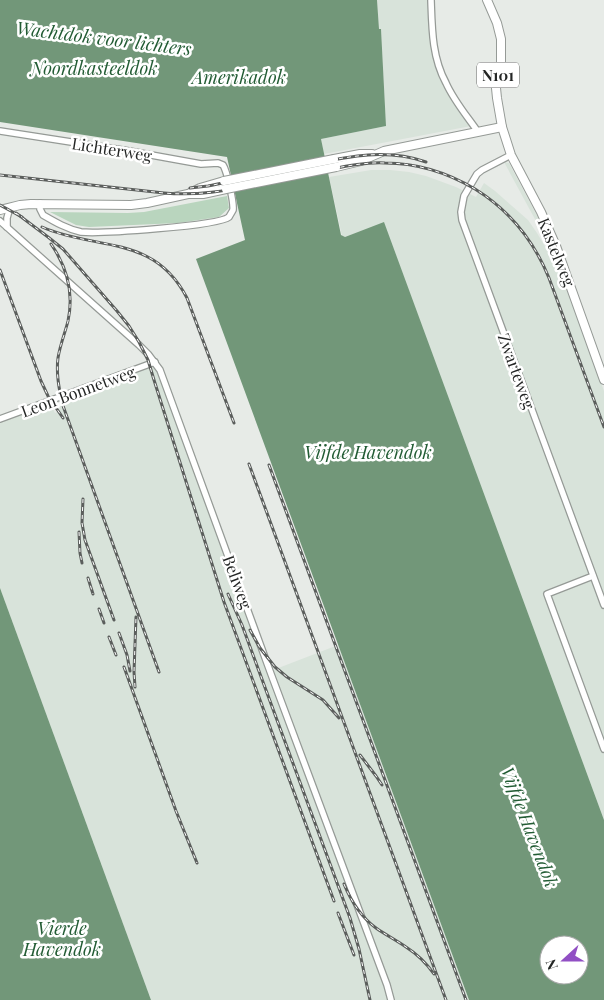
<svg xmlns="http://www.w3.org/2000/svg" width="604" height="1000" font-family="'Playfair Display',serif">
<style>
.built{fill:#d8e3da}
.green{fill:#b9d5be}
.water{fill:#729779;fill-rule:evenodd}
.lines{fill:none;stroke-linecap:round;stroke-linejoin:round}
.minor-casing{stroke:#959a96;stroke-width:8}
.major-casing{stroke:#959a96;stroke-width:10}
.minor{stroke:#fff;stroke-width:5.5}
.major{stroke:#fff;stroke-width:8}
.rail-casing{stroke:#5b5e5c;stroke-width:3}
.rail{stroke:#fff;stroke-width:1;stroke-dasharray:4;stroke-linecap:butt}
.major-bridge-casing{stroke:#959a96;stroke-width:10;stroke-linecap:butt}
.major-bridge{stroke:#fff;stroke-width:8}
.labels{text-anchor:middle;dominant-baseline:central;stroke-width:5;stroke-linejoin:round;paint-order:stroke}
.shield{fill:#fff;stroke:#666766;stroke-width:1}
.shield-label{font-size:15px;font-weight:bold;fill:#242625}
.street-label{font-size:16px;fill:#242625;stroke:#fff}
.water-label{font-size:18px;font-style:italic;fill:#225c34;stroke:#fff}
</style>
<rect width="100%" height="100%" fill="#e7ebe7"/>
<g class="built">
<polygon points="377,0 428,0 430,43 437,69 447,91 458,110 471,126 324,154 321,139 386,126 381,29 379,29"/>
<polygon points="504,162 509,163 542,225 551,245 604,391 604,820 384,223 345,237 342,236 329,177 371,170 390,170 409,172 426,176 456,187 476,197 484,183 495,191 528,220 537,233 552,258 543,234"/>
<polygon points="151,367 154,368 158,372 268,672 338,645 469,1000 151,1000 0,588 0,422 48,405 51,405 55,413 59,411 61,403 65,398"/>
</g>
<polygon class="green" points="227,196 229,208 219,217 178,223 89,227 76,225 50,212 128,213 144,212"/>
<g class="water">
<path d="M0 0H377L379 29H381L386 126 321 139 341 235 345 237 384 222 604 820V1000H469L196 259 245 240 227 157 0 122ZM549 945H579V975H549Z"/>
<polygon points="0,588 151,1000 0,1000"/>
</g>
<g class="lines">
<g class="minor-casing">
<g id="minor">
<path d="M431 0C432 29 432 57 446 83 454 101 467 116 478 132"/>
<path d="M0 131 129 151 201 164 218 163 223 165C227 171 234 203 233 210 232 212 230 215 229 217 218 226 99 234 81 232 67 229 55 222 43 215L40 209V203"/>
<polyline points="511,155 482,170 477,174 464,196 461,212 462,220 604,605"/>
<polyline points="0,221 139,345 148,354 160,370 271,674 387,985 391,1000"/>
<polyline points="7,227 7,218 10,207"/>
<polyline points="0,419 155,362"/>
<polyline points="593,576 547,594 604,749"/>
</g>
</g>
<g class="major-casing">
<g id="major">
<polyline points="487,0 497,23 501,39 501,62 496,88 497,98 502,127 511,155 541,212 556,246 604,380"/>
<polyline points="334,159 360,154 372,154"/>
<polyline points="336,167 361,161 384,151 502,127"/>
<polyline points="190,193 200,188 224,181"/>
<polyline points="0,210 20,205 31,204 131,205 147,203 188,194 203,194 226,189"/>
</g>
</g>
<use href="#minor" class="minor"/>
<use href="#major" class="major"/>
<g class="rail-casing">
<g id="rail">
<path d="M0 175 164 193C198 196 225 191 258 184 279 180 300 175 321 171 342 167 363 162 385 163 417 163 448 173 475 189 509 210 534 241 549 278L604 427"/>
<path d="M190 188 208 186C238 180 268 173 298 167 342 158 382 147 426 162"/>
<polyline points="0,205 22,217"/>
<polyline points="16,213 48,237 63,249 117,311 129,326 139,342 148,360 154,380 224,602 334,901"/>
<path d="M42 227C97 251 154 234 187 298L234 423"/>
<path d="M51 244C67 267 74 293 68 321 65 333 60 345 58 358 56 373 59 388 62 403L159 672"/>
<polyline points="0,270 41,381 48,396 63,418"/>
<polyline points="249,464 446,1000"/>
<polyline points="269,465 466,1000"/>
<polyline points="83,499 82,523 85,540 114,620"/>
<polyline points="79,532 80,553 82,563"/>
<polyline points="88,578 93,594"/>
<polyline points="228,594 242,625 350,918 359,949 370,1000"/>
<polyline points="99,609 104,623"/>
<polyline points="250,630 260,648 275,667 287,677 323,700 339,718"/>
<polyline points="119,633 127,655 130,671"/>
<polyline points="109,637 116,655"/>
<polyline points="124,667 176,811 197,863"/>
<polyline points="135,687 134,672 136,617"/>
<polyline points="360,755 376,776 382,785"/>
<path d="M344 884C351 901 361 917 376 928 386 935 396 940 406 947 417 954 427 964 434 974"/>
<polyline points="338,913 354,955"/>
</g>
</g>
<use href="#rail" class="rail"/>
<g class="major-bridge-casing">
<g id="major-bridge">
<polyline points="224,181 334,159"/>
<polyline points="226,189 336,167"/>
</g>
</g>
<use href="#major-bridge" class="major-bridge"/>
</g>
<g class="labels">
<rect class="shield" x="477" y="62.5" width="42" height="25" rx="4"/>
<g class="shield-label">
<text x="498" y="75">N101</text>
</g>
<g class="street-label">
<text transform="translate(112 149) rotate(9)">Lichterweg</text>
<text transform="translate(557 252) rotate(68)">Kastelweg</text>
<text transform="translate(517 371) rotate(70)">Zwarteweg</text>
<text transform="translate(78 391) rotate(-20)">Leon Bonnetweg</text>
<text transform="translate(238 582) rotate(70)">Beliweg</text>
</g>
<g class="water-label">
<text transform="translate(104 38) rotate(7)">Wachtdok voor lichters</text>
<text x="94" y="68">Noordkasteeldok</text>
<text x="239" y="77">Amerikadok</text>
<text x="368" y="452">Vijfde Havendok</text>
<text transform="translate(530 827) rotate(69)">Vijfde Havendok</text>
<text x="62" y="928">Vierde<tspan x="62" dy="21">Havendok</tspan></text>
</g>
</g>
<g transform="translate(564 960) rotate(249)"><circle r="24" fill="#ffffff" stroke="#a7a8a8"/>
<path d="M0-4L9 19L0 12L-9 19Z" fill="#914fc4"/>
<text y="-8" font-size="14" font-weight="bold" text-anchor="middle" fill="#242625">N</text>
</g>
</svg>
